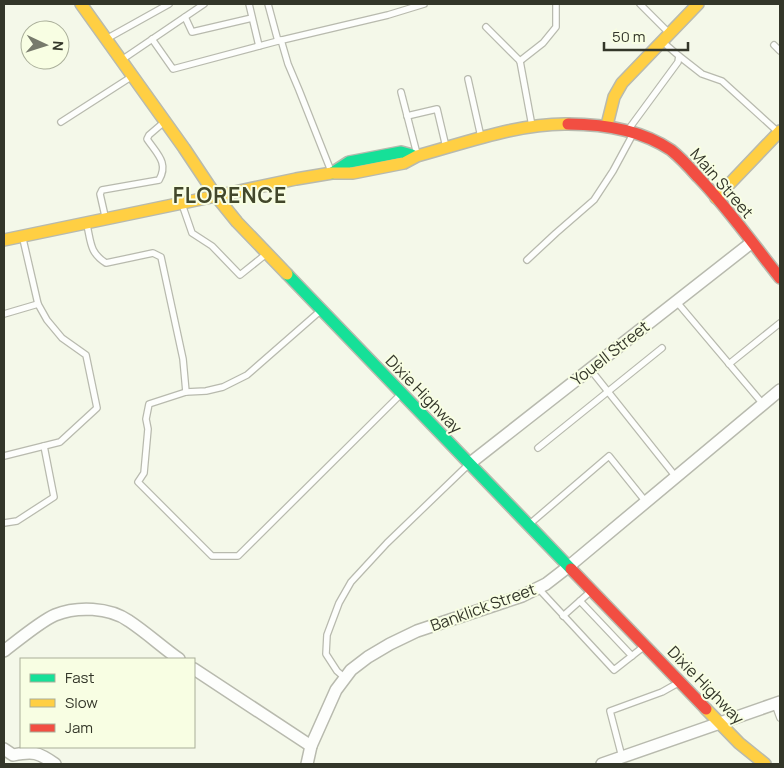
<svg xmlns="http://www.w3.org/2000/svg" width="784" height="768" font-family="Manrope,sans-serif">
<style>
.lines{fill:none;stroke-linecap:round;stroke-linejoin:round}
.lane-casing{stroke:#b8baae;stroke-width:8}
.street-casing{stroke:#b8baae;stroke-width:14}
.fast-casing{stroke:#b8baae;stroke-width:14}
.slow-casing{stroke:#b8baae;stroke-width:14}
.jam-casing{stroke:#b8baae;stroke-width:14}
.lane{stroke:#fdfefc;stroke-width:5.5}
.street{stroke:#fdfefc;stroke-width:11}
.fast{stroke:#16e098;stroke-width:11}
.slow{stroke:#ffcf43;stroke-width:11}
.jam{stroke:#f24e42;stroke-width:11}
.labels{text-anchor:middle;dominant-baseline:central;stroke-width:4;stroke-linejoin:round;paint-order:stroke}
.street-label{font-size:16px;fill:#333629;stroke:#f8fee3}
.district-label{font-size:21px;font-weight:bold;letter-spacing:1px;fill:#42472b;stroke:#f8fee3}
</style>
<rect width="100%" height="100%" fill="#f4f8e9"/>
<g class="lines">
<g class="lane-casing">
<g id="lane">
<polyline points="249,4 259,46"/>
<polyline points="268,4 278,41 388,15 424,4"/>
<polyline points="640,4 668,32"/>
<polyline points="185,17 192,32 252,18"/>
<polyline points="486,27 520,61"/>
<polyline points="108,38 169,4"/>
<polyline points="152,39 173,69 278,41"/>
<polyline points="281,40 288,64 299,90 331,171"/>
<polyline points="774,45 780,51"/>
<polyline points="679,56 702,74 722,81 777,131"/>
<polyline points="123,59 204,4"/>
<polyline points="520,61 543,43 556,27 556,4"/>
<polyline points="520,61 532,126"/>
<polyline points="468,79 481,137"/>
<polyline points="401,92 417,154"/>
<polyline points="407,116 437,109 446,147"/>
<polyline points="61,122 131,77"/>
<polyline points="628,130 678,62 679,56 664,43"/>
<polyline points="183,207 192,233 212,246 240,275 265,255"/>
<path d="M105 216 100 194 102 190 159 180C169 163 157 154 147 139L149 135 163 123"/>
<path d="M87 225C91 243 90 253 106 263L153 253 161 257 183 359 186 392"/>
<polyline points="527,260 556,233 594,200 613,171 633,134"/>
<polyline points="676,301 763,404"/>
<polyline points="319,312 247,375 223,387 206,391 186,392 149,404 146,419 148,429 144,473 138,482 212,556 238,556 400,395"/>
<polyline points="4,314 38,304"/>
<polyline points="729,364 780,323"/>
<polyline points="590,369 676,477"/>
<polyline points="538,448 662,348"/>
<polyline points="4,456 60,442 97,408 86,355 62,338 47,320 38,304 23,239"/>
<polyline points="532,522 609,456 646,502"/>
<polyline points="4,523 17,521 54,497 44,446"/>
<polyline points="538,588 614,670 642,648"/>
<polyline points="580,601 632,656"/>
<polyline points="563,616 590,592"/>
<polyline points="345,678 337,671 326,654 327,635 339,603 351,582 387,543 468,465"/>
<polyline points="775,704 780,718"/>
<polyline points="622,757 610,711 662,692 678,683"/>
</g>
</g>
<g class="street-casing">
<g id="street">
<polyline points="469,464 751,243"/>
<path d="M4 651C17 641 41 621 55 615 77 606 109 607 129 621 147 633 162 647 179 659"/>
<polyline points="194,669 311,746"/>
<path d="M4 749 13 755C33 751 38 752 55 764"/>
<polyline points="307,764 311,746 336,690 351,670 368,657 390,644 417,631 522,596 546,584 568,567 780,390"/>
<polyline points="602,764 780,702"/>
</g>
</g>
<g class="fast-casing">
<g id="fast">
<polyline points="332,173 349,162 401,152 412,155"/>
<polyline points="287,274 571,569"/>
</g>
</g>
<g class="slow-casing">
<g id="slow">
<polyline points="81,4 184,148 216,196 237,222 287,274"/>
<polyline points="607,125 614,97 622,83 698,4"/>
<path d="M216 196 296 179 332 173H353L404 163 417 156C465 143 519 123 568 124"/>
<polyline points="716,198 780,131"/>
<polyline points="4,240 216,196"/>
<polyline points="706,709 739,743 765,764"/>
</g>
</g>
<g class="jam-casing">
<g id="jam">
<path d="M568 124C603 124 641 130 671 150 681 158 690 168 698 177 728 208 753 244 780 278"/>
<polyline points="571,569 706,709"/>
</g>
</g>
<use href="#lane" class="lane"/>
<use href="#street" class="street"/>
<use href="#fast" class="fast"/>
<use href="#slow" class="slow"/>
<use href="#jam" class="jam"/>
</g>
<g class="labels">
<g class="street-label">
<text transform="translate(722 183) rotate(49)">Main Street</text>
<text transform="translate(610 353) rotate(-38)">Youell Street</text>
<text transform="translate(424 394) rotate(46)">Dixie Highway</text>
<text transform="translate(483 607) rotate(-20)">Banklick Street</text>
<text transform="translate(706 685) rotate(46)">Dixie Highway</text>
</g>
<g class="district-label">
<text x="230" y="195">FLORENCE</text>
</g>
</g>
<rect width="784" height="768" fill="none" stroke="#333629" stroke-width="10"/>
<rect x="20" y="658" width="175" height="90" fill="#f8fee3" stroke="#a9ae99"/>
<rect x="30" y="674" width="25" height="8" fill="#16e098" stroke="#a9ae99"/>
<text x="65" y="683" font-size="15" fill="#333629">Fast</text>
<rect x="30" y="699" width="25" height="8" fill="#ffcf43" stroke="#a9ae99"/>
<text x="65" y="708" font-size="15" fill="#333629">Slow</text>
<rect x="30" y="724" width="25" height="8" fill="#f24e42" stroke="#a9ae99"/>
<text x="65" y="733" font-size="15" fill="#333629">Jam</text>
<g transform="translate(45 45) rotate(94)"><circle r="24" fill="#f8fee3" stroke="#a9ae99"/>
<path d="M0-4L9 19L0 12L-9 19Z" fill="#777a6c"/>
<text y="-8" font-size="14" font-weight="bold" text-anchor="middle" fill="#333629">N</text>
</g>
<path d="M604 42v8h84v-8" fill="none" stroke="#333629" stroke-width="2.5"/>
<text x="612" y="42" font-size="15" fill="#333629" stroke="#f8fee3" stroke-width="4" paint-order="stroke">50 m</text>
</svg>
